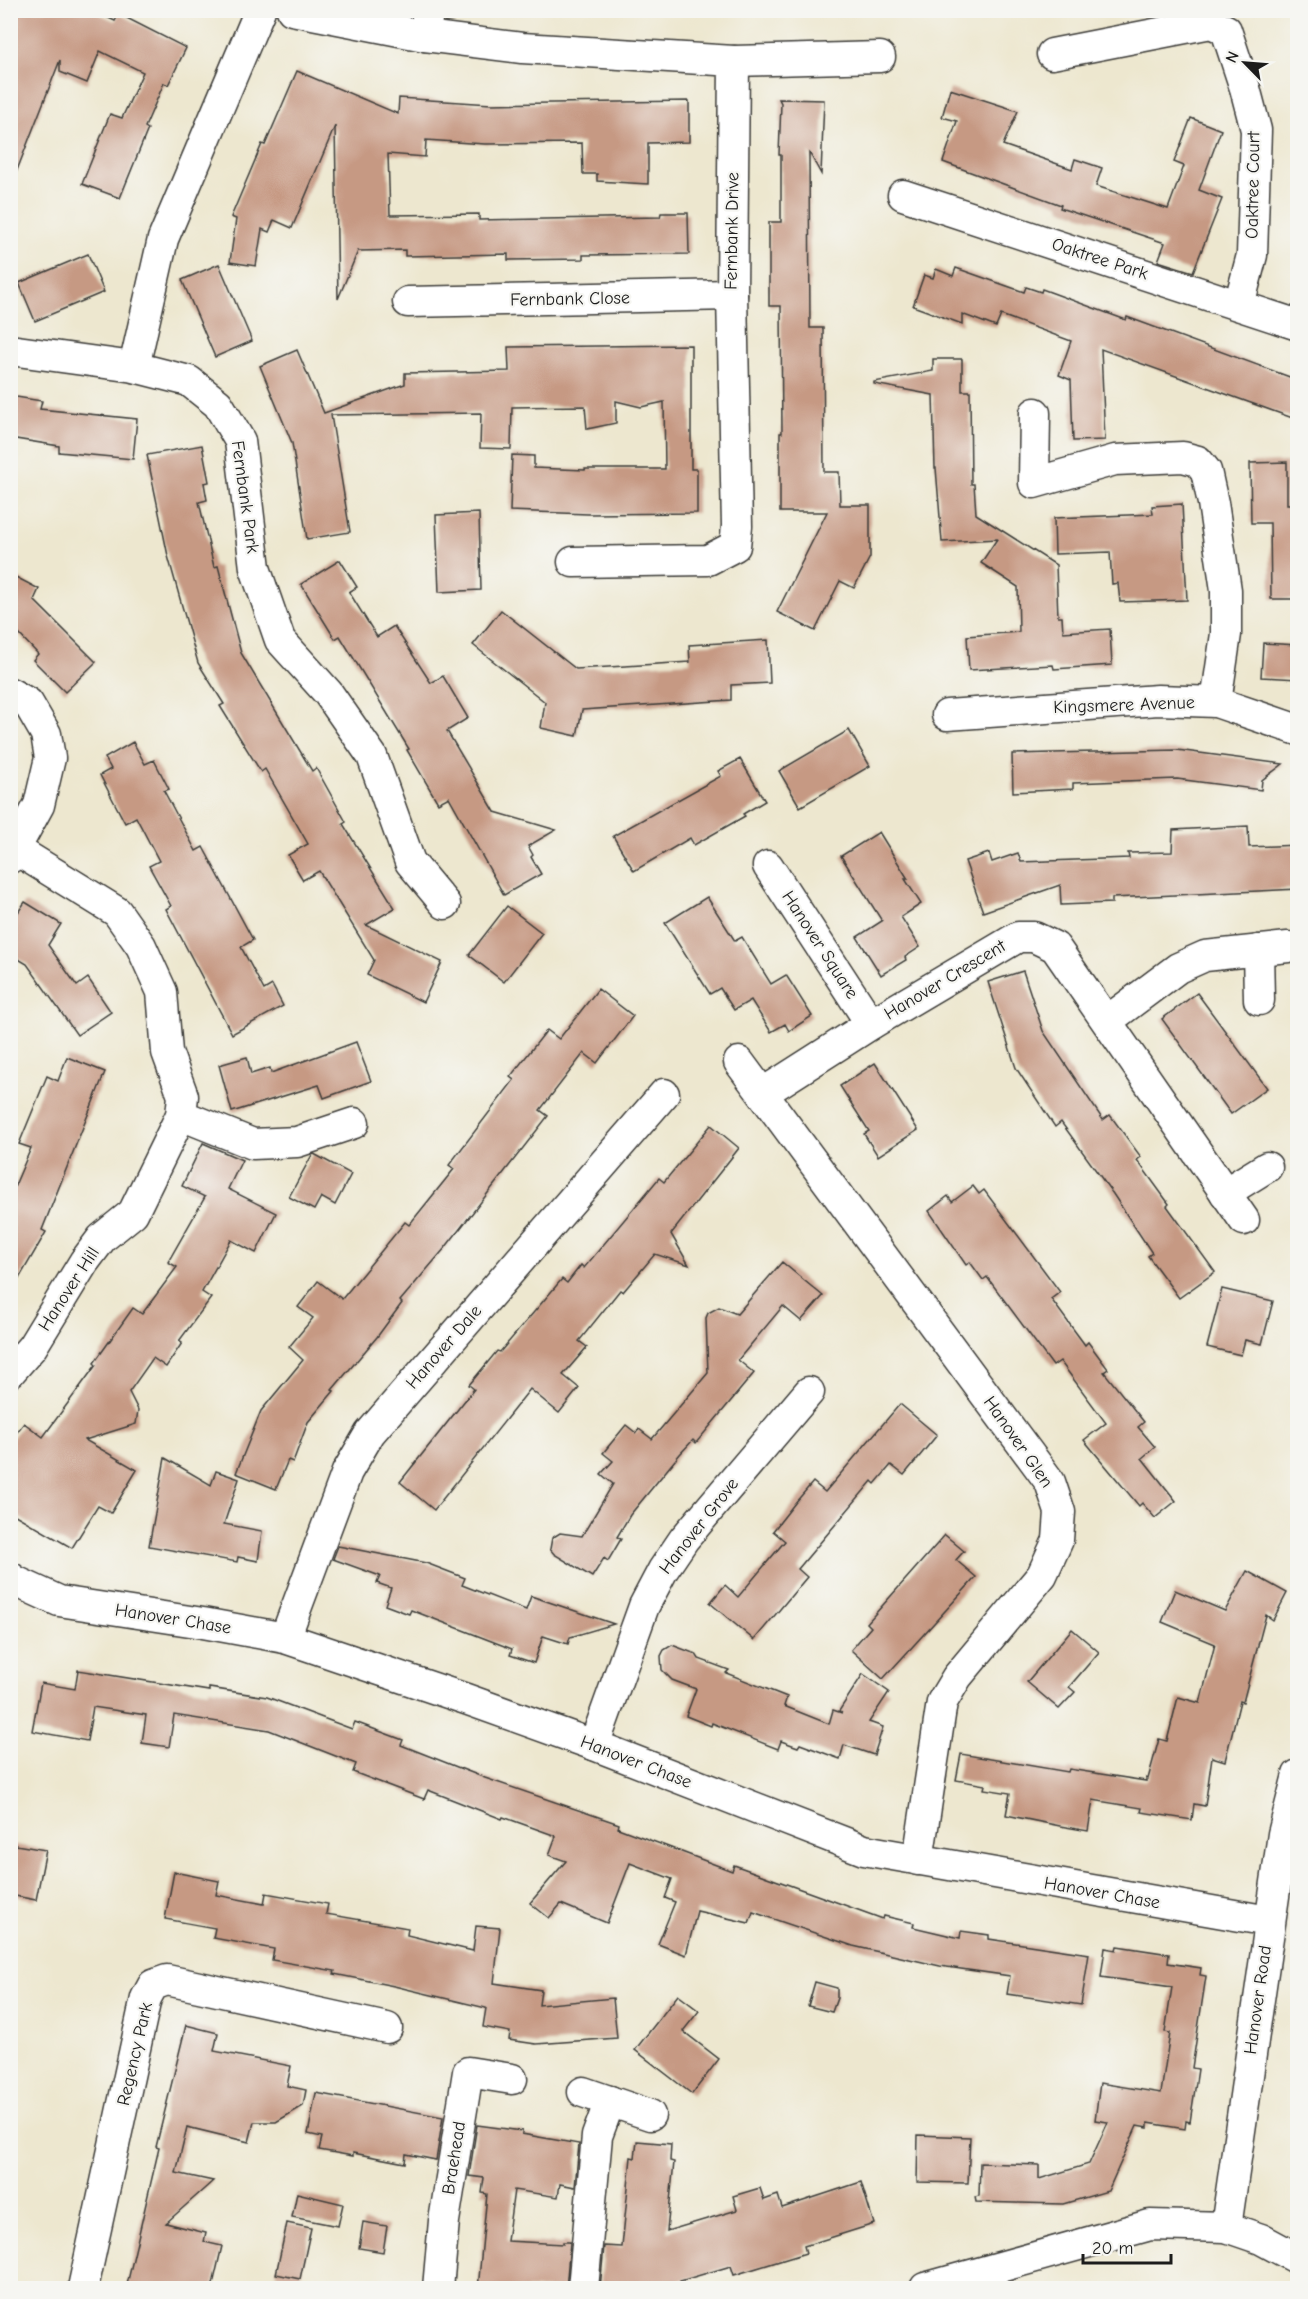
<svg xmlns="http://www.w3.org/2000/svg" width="1308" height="2299" font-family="'Comic Neue',sans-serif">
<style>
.building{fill:#c69983}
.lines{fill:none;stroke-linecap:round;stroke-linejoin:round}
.minor-casing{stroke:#3b3a37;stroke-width:33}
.minor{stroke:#fff;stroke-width:30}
.labels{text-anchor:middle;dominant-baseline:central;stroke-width:4.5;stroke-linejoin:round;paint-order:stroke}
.street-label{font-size:18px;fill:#1c1c1c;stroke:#f6f6f2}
</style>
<rect width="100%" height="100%" fill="#f6f6f2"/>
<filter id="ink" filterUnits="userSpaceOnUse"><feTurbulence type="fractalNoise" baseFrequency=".0167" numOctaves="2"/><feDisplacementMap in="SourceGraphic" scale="12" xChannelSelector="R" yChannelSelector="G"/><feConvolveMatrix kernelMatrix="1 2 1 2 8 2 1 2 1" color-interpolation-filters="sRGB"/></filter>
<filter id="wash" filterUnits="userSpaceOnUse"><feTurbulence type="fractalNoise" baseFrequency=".008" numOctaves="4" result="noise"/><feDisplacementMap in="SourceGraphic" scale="24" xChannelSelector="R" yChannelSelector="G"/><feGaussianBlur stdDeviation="1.35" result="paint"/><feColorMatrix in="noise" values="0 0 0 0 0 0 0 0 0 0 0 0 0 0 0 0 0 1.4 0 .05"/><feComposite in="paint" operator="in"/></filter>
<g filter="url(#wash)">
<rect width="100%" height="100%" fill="#ede7cf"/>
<g id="blocks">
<g class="building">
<polygon points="17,10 91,10 115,21 119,14 186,48 168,85 164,83 145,127 148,129 120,198 82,184 110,114 122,118 143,72 100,51 87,83 60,72 60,60 12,183 10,182 10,26"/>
<polygon points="297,71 398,114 399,98 491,104 689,101 689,142 648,143 648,184 597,181 597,174 583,174 582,143 485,144 426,140 425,157 388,154 390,215 479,214 479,220 660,217 661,213 688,213 689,254 583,255 583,259 508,260 508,254 405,256 405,250 358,251 338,299 335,126 292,228 274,220 269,232 262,229 256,266 230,262 236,219 231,217 262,144 265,145"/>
<polygon points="950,89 1018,111 1003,145 1072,169 1075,159 1102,168 1096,186 1168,209 1184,166 1174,162 1191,118 1221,130 1199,190 1222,199 1193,272 1158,261 1165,243 1060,208 1061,205 943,162 957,121 942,117"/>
<polygon points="779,99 824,100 821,174 809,152 810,328 823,328 824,472 839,472 840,505 870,505 870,557 854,588 840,581 815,631 777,612 827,512 780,512 780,433 782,433 781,306 769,306 769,222 781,222 781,155 779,155 781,103"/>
<polygon points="88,254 104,292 35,321 19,283"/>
<polygon points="219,264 252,341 215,357 182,280"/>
<polygon points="956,268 1024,292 1026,287 1041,292 1042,289 1126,320 1127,317 1298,380 1298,420 1101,349 1105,440 1073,441 1071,380 1059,375 1071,341 1001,315 996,327 962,314 962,324 913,306 924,275 933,278 936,269 953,276"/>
<polygon points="691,345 691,469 697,469 697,513 588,514 510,511 512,455 534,456 534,468 585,470 585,469 665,469 664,402 641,407 616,401 616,423 587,429 585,406 512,407 511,449 480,448 481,413 331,415 350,532 307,539 292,443 260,366 297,350 324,413 405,384 405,373 509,371 508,347"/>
<polygon points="933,359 962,359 962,391 970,391 971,484 974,484 976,514 1056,565 1058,617 1062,617 1063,632 1110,629 1112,665 1054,669 1053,665 969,670 967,636 1019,632 1018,587 981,563 997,539 942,542 936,468 935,468 933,395 874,384 874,382 933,371"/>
<polygon points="10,396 42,401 40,409 137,419 133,459 59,452 59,446 10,438"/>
<polygon points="202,445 209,482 204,483 207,500 199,502 214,567 218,566 241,653 312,771 316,768 346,822 343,824 395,908 366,925 442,962 423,1002 367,975 374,960 319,871 303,880 288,855 308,844 265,769 261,772 220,706 224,704 198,663 168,556 147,455"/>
<polygon points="1287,462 1287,504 1298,504 1298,599 1271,599 1270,523 1251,523 1250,463"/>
<polygon points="1182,504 1187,600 1120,602 1118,583 1112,584 1110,552 1055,554 1054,518 1153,514 1152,506"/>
<polygon points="479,513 481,590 439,592 436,515"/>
<polygon points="340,560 357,587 349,592 377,637 394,626 431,683 443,676 468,718 447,731 495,812 556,830 528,846 533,855 531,857 541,874 504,895 449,797 438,803 407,750 409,749 340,636 335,639 301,584"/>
<polygon points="10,574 39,589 34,600 96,662 65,692 33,660 38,654 18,633 10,648"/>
<polygon points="501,610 576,669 690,662 689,645 768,640 770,683 731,685 731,700 582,710 577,736 541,728 545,702 473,645"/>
<polygon points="1263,643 1298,645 1298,679 1261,677"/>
<polygon points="849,730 870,766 800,807 779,771"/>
<polygon points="133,742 145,764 154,760 169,789 164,791 196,851 203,847 253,940 241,947 264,990 272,985 283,1006 232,1034 166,909 171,906 149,866 159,861 136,817 125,823 100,775 111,769 105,758"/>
<polygon points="1177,750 1283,764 1262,780 1261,790 1177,779 1073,783 1073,789 1013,792 1012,754"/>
<polygon points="740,759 765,801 743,814 745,816 694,845 690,838 634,871 613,836 721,776 718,771"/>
<polygon points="1248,826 1249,847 1298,845 1298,889 1112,898 1112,903 1061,905 1060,885 983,912 965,861 989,853 992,862 1018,853 1021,862 1129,858 1128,853 1172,852 1173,830"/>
<polygon points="879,832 908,879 905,879 921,904 901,917 920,947 905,957 906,960 881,975 857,937 882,921 841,856"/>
<polygon points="707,897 735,941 742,937 771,984 786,975 812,1016 789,1031 785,1024 771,1032 751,1000 734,1010 720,988 710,994 665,923"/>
<polygon points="25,902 61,924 48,945 77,986 88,978 111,1012 77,1035 27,964 10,954 10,924"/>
<polygon points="507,906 542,933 504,982 469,955"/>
<polygon points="1023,971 1043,1031 1103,1120 1110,1115 1141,1157 1137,1160 1169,1204 1167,1206 1215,1272 1179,1298 1148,1256 1152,1253 1113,1194 1061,1122 1055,1127 1016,1068 988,982"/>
<polygon points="598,989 633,1016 597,1063 584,1053 540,1110 548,1116 445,1248 400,1301 402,1303 377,1337 332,1390 334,1391 308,1422 293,1462 288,1460 276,1489 236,1473 261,1411 303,1360 289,1347 313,1318 298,1307 318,1281 342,1299 405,1222 409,1225 454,1169 449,1165 514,1080 510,1077 547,1030 559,1039"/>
<polygon points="1197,993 1267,1088 1231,1114 1162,1019"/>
<polygon points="356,1042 371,1081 324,1098 319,1085 232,1112 219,1065 247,1057 251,1074 270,1068 271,1073"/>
<polygon points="67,1057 105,1072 42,1230 46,1232 10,1294 10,1197 31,1148 19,1144 47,1076 58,1081"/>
<polygon points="875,1063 918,1130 878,1156 864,1134 869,1131 840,1086"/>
<polygon points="711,1125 739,1148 671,1234 689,1265 655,1254 623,1292 620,1290 579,1341 587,1347 563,1375 579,1388 559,1413 530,1389 434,1510 400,1482 474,1389 469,1385 497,1351 500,1352 562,1279 567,1283 581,1265 584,1268 659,1178 664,1182"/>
<polygon points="203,1143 242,1160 228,1189 276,1213 256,1253 231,1240 202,1292 211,1298 179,1341 182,1343 166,1367 153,1358 129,1392 138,1410 136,1424 85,1440 137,1470 111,1513 98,1506 72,1548 10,1512 10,1441 24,1423 43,1437 96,1365 94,1363 133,1308 142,1314 177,1267 168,1262 205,1197 182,1186"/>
<polygon points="314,1154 351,1174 335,1205 321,1197 314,1210 289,1197 312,1155"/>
<polygon points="973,1186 979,1194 984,1190 1060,1292 1051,1299 1085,1345 1088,1342 1108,1369 1104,1372 1144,1422 1138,1427 1155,1447 1142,1458 1176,1501 1155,1518 1142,1503 1139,1506 1084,1440 1106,1423 1060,1361 1053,1366 987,1277 983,1280 970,1262 966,1265 929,1211 948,1196 952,1202"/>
<polygon points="782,1262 823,1296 801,1321 783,1306 738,1360 754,1373 696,1443 693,1440 680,1454 630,1515 617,1537 621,1539 608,1561 604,1558 592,1577 554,1554 550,1549 552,1538 560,1533 582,1536 613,1484 601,1474 613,1461 603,1453 626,1425 636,1433 639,1429 652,1439 708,1373 706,1318 708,1313 719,1307 737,1314"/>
<polygon points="1222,1289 1273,1301 1262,1344 1245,1340 1241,1355 1207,1347"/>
<polygon points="900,1404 937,1435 904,1475 891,1465 875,1484 872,1481 798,1569 807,1577 754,1640 710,1603 725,1585 738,1597 785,1541 773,1531 795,1503 813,1482 825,1492"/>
<polygon points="165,1458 211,1485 216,1471 239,1479 224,1524 262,1531 258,1561 238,1557 237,1562 149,1546"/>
<polygon points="945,1535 964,1551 956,1560 976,1577 883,1679 851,1650 871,1627 867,1623"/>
<polygon points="338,1546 426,1563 465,1578 462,1585 526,1610 531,1596 614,1624 570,1637 568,1644 543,1636 534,1663 510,1655 512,1649 411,1610 409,1614 385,1605 391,1588 377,1583 380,1576 333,1559"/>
<polygon points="1247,1571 1287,1593 1273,1620 1266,1615 1243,1702 1240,1701 1225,1761 1212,1757 1205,1806 1194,1804 1192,1820 1141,1812 1142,1808 1093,1800 1088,1831 1060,1826 1006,1815 1010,1793 984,1789 985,1785 956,1780 961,1754 1068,1772 1069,1769 1146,1781 1146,1778 1148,1779 1159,1739 1167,1741 1178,1697 1200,1703 1215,1644 1162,1622 1175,1590 1225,1611"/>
<polygon points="1072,1629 1099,1652 1069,1687 1075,1692 1059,1709 1027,1682"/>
<polygon points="672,1645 696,1654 699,1659 729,1670 726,1673 787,1697 784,1706 829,1724 833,1710 842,1713 839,1711 863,1674 889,1692 869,1722 883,1727 874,1755 844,1745 840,1759 800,1744 798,1747 781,1741 778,1749 712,1723 711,1726 686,1716 696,1689 672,1680 662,1670 661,1656 664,1650"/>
<polygon points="78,1670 209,1691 209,1688 267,1697 352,1729 355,1722 403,1740 401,1745 485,1778 619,1824 618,1828 732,1871 734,1865 883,1919 884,1916 914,1923 913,1927 960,1938 961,1931 989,1935 989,1939 1089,1954 1081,2005 1007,1994 1010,1976 940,1966 853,1946 753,1912 749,1923 697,1911 686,1955 658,1944 675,1902 665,1898 672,1879 630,1863 607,1923 561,1904 549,1918 530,1903 566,1861 549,1855 556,1836 503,1817 502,1819 428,1790 424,1799 353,1772 356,1764 269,1730 174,1715 169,1747 142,1743 146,1715 93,1707 87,1741 32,1731 41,1683 75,1689"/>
<polygon points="10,1844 46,1850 36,1900 10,1895"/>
<polygon points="174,1872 219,1881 216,1895 264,1904 266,1893 328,1904 326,1914 408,1928 407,1935 473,1951 476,1926 500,1928 494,1983 541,1990 539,2005 613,1998 617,2038 536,2044 509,2040 510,2032 483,2027 486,2008 394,1986 334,1974 335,1971 272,1960 274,1949 213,1938 215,1928 165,1919"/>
<polygon points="1117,1946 1169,1954 1168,1963 1201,1968 1200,1975 1206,1976 1192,2068 1198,2069 1190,2122 1186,2121 1185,2129 1148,2123 1148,2128 1137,2126 1108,2191 1063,2204 976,2202 975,2197 979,2196 980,2163 1039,2165 1039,2179 1089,2164 1108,2122 1095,2120 1100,2083 1161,2093 1170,2033 1165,2032 1172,1987 1101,1977 1105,1948 1116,1950"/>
<polygon points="815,1982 837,1988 837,1998 832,2012 808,2006"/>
<polygon points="678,1995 699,2011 683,2031 719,2059 692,2094 635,2050"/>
<polygon points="186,2025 218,2033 214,2051 291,2066 287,2086 306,2090 303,2106 276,2122 254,2122 249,2142 187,2127 176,2173 213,2181 166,2223 206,2233 204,2242 222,2246 212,2289 126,2289 159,2148 156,2147"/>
<polygon points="316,2093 443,2117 436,2160 406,2154 405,2163 353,2153 353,2156 319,2150 322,2137 308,2134"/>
<polygon points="477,2125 522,2131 522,2134 579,2144 575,2187 560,2184 558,2197 514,2190 507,2241 563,2244 563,2242 570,2242 566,2289 478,2289 487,2194 482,2193 484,2178 469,2176"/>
<polygon points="918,2135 970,2137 968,2183 917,2182"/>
<polygon points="637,2141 671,2144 670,2161 674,2162 667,2231 737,2210 733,2196 760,2188 764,2200 778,2195 782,2208 861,2182 874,2224 804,2246 806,2253 757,2268 734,2275 731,2266 680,2281 679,2289 600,2289 604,2246 622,2247 631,2157 635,2158"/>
<polygon points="297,2193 343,2204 338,2226 292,2217"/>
<polygon points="363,2222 387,2226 383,2252 359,2248"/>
<polygon points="287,2223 311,2228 300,2279 276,2274"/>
</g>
</g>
</g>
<g filter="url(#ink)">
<use href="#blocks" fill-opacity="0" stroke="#3b3a37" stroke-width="1.5"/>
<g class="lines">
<g class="minor-casing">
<g id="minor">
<polyline points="260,10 163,239 134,367 189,381 218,404 240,441 255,568 280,640 328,693 372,756 410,862 445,904"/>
<polyline points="292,10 425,36 428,10"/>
<polyline points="425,36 522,48 734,61 732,295 737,526 735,546 708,560 573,562"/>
<polyline points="1052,54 1211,23 1226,30 1245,88 1256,130 1252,255 1239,305"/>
<polyline points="734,61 880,57"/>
<polyline points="903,195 1298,325"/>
<polyline points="408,302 732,295"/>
<polyline points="10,350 134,367"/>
<polyline points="1035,413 1034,483 1115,460 1183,457 1198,461 1206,471 1213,503 1226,590 1226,634 1216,702"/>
<polyline points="10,693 28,703 46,734 50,758 39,805 10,858"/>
<polyline points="947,715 1158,700 1216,702 1298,730"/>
<polyline points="768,866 871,1024"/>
<polyline points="1258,950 1259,1000"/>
<polyline points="1107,1021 1178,968 1205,956 1288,947"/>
<polyline points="739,1062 1050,1482 1060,1512 1058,1540 1042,1575 957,1677 942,1702 918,1860"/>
<polyline points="763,1093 871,1024 1018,937 1034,937 1055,947 1244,1220"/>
<polyline points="181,1115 253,1144 297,1142 354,1123"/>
<polyline points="1225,1193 1267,1167"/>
<polyline points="10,1372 32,1347 84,1262 102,1238 133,1213 181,1115 183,1096 167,1052 162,992 141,946 117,912 15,849"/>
<polyline points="10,1577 15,1581 59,1601 203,1623 285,1638 466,1699 594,1745 864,1850 1269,1921"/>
<polyline points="285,1638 347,1472 370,1433 664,1094"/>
<polyline points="594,1745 644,1606 663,1570 684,1539 809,1392"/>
<polyline points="583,2092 650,2115"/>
<polyline points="1226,2227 1283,1834 1298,1775"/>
<polyline points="83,2288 146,1998 153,1985 167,1980 387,2028"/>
<polyline points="438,2288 444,2221 468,2072 512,2079"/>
<polyline points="583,2288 597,2136 610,2101"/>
<polyline points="925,2288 1150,2225 1226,2227 1261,2239 1298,2259"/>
</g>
</g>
<use href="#minor" class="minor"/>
</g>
</g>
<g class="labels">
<g class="street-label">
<text transform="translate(1253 185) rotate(-89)">Oaktree Court</text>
<text transform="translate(732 231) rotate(-89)">Fernbank Drive</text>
<text transform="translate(1100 259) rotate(18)">Oaktree Park</text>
<text transform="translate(570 299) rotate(-1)">Fernbank Close</text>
<text transform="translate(245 497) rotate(82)">Fernbank Park</text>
<text transform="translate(1124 705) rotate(-2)">Kingsmere Avenue</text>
<text transform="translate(820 945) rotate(57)">Hanover Square</text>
<text transform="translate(945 980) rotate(-31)">Hanover Crescent</text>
<text transform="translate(69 1289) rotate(-57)">Hanover Hill</text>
<text transform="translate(444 1347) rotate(-49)">Hanover Dale</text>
<text transform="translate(1018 1442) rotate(55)">Hanover Glen</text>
<text transform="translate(699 1526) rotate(-52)">Hanover Grove</text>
<text transform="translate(173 1619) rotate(9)">Hanover Chase</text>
<text transform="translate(636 1762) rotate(21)">Hanover Chase</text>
<text transform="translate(1102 1893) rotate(10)">Hanover Chase</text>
<text transform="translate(1258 2000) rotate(-82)">Hanover Road</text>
<text transform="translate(135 2054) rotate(-77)">Regency Park</text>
<text transform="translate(454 2158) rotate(-81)">Braehead</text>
</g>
</g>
<rect width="1308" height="2299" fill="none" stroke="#f6f6f2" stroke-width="36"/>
<g transform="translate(1245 63) rotate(295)" stroke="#f6f6f2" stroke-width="4.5" paint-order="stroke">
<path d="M0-4.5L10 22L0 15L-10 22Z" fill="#1c1c1c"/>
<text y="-9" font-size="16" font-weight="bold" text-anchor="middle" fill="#1c1c1c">N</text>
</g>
<path d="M1083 2254v9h88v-9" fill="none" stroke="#1c1c1c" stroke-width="3"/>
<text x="1092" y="2254" font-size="18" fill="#1c1c1c" stroke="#f6f6f2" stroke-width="4.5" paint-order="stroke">20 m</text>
</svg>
